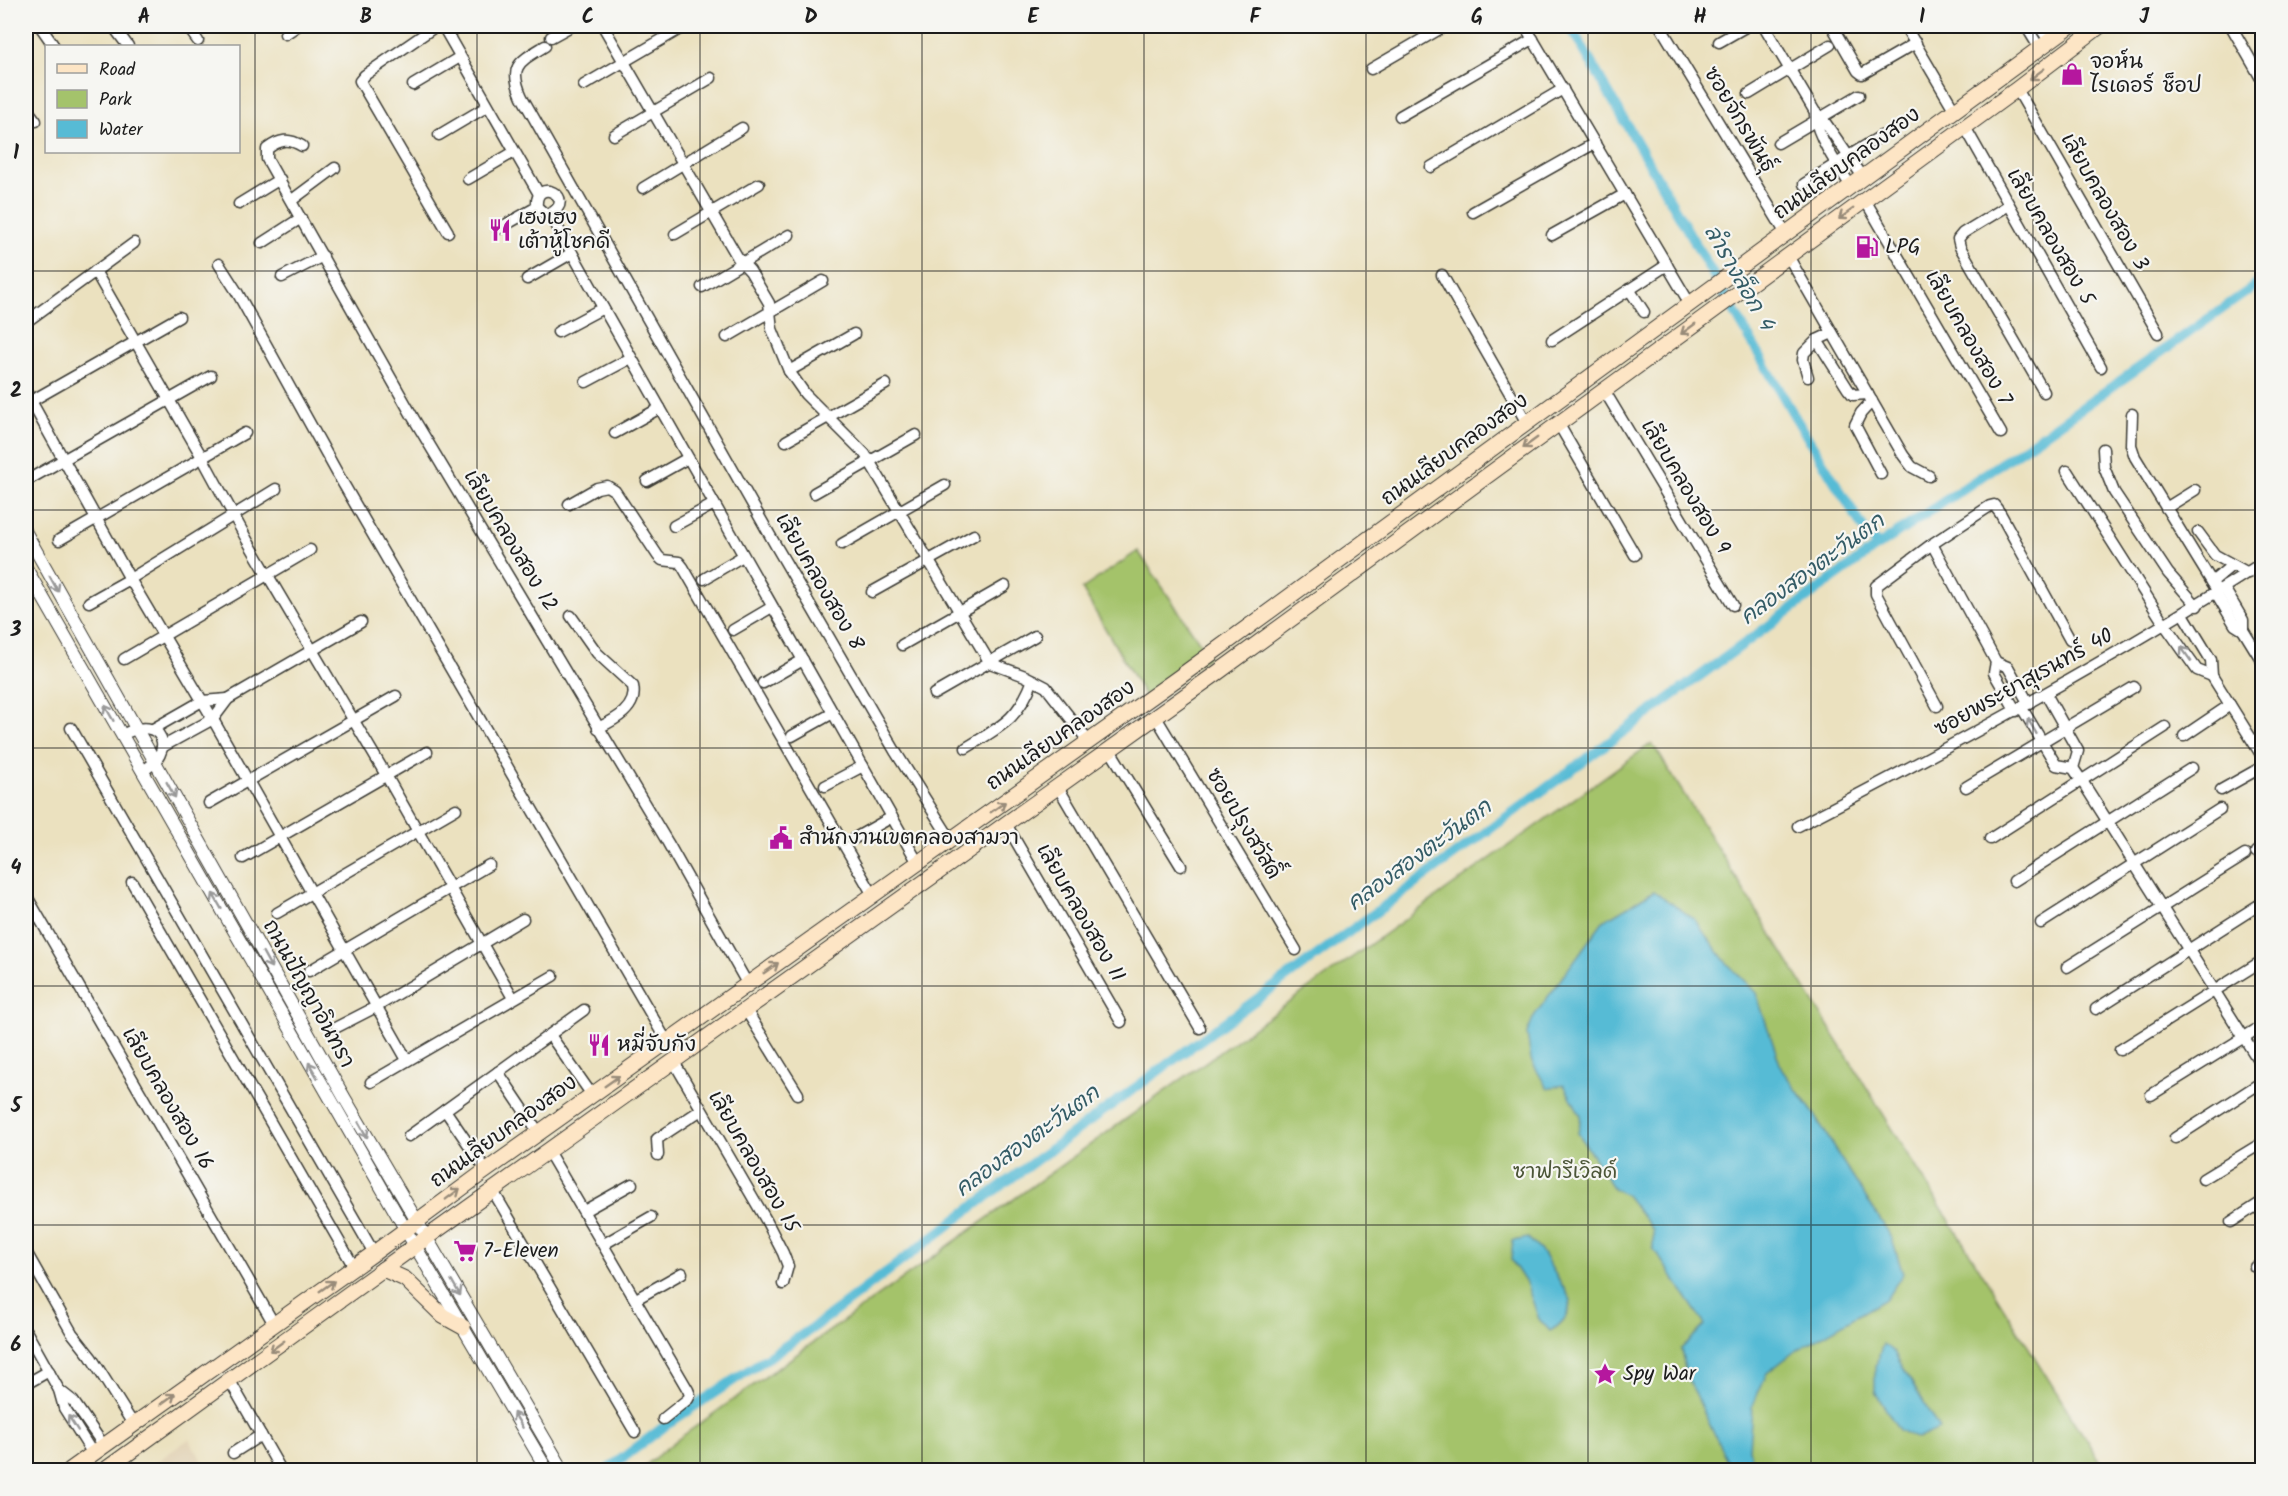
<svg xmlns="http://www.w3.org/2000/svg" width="2288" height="1496" font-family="Kalam,'Playpen Sans Thai',sans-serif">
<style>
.built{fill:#e1d1b4}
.green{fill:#a4c36b;stroke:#607044;stroke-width:1.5}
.water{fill:#57bbd5;stroke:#3a6c78;stroke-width:1.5}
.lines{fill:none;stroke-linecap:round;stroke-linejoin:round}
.canal{stroke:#57bbd5;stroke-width:10}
.minor-casing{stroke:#3b3a34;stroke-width:13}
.tertiary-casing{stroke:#3b3a34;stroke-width:14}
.secondary-casing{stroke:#3b3a34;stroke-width:17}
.minor{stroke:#fff;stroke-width:10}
.tertiary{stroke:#fff;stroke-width:12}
.secondary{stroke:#fde5c5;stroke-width:15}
.oneway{stroke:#988b79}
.oneway2{stroke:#999}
.grid{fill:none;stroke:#1c1c1c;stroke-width:1.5;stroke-opacity:0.55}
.labels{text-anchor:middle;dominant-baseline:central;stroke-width:4.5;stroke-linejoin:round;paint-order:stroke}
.poi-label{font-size:21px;fill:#1c1c1c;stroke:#f6f6f2;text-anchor:start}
.street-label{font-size:21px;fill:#1c1c1c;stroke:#f6f6f2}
.park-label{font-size:21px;fill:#4c5638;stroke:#f6f6f2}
.water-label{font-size:22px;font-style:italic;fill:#345c66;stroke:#f6f6f2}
.neatline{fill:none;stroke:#1c1c1c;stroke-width:2}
.grid-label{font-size:20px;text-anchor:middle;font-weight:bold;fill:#1c1c1c}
</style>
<rect width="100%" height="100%" fill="#f6f6f2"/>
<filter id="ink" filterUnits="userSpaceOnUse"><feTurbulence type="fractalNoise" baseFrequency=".0167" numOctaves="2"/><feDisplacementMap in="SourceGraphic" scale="12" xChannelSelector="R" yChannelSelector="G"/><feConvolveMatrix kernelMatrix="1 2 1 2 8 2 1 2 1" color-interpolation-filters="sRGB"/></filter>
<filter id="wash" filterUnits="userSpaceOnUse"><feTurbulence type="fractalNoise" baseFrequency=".008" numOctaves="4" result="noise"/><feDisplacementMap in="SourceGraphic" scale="24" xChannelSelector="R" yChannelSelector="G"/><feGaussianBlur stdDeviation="1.35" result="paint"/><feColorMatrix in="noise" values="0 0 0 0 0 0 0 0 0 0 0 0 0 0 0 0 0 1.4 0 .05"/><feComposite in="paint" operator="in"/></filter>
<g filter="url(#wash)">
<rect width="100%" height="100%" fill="#ebe1bf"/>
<polygon class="built" points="189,1439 208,1470 145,1470"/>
<g class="green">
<polygon points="1138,551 1209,656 1147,700 1082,589"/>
<polygon points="1652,743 2105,1470 640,1470 674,1442"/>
</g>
<g class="water">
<polygon points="1654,891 1694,919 1725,961 1756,993 1782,1070 1815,1115 1839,1156 1891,1236 1903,1274 1886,1299 1794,1352 1767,1373 1752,1407 1749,1449 1752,1470 1731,1470 1686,1374 1681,1349 1705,1325 1653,1248 1653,1230 1626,1195 1614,1189 1578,1133 1581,1116 1564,1085 1547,1088 1531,1060 1527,1033 1534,1016 1603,921"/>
<path d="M1528 1238 1542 1252 1571 1300C1568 1316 1564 1323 1550 1331L1539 1319 1526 1283 1511 1260 1513 1241Z"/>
<polygon points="1883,1344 1894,1352 1939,1429 1917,1439 1899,1430 1875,1392 1875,1367"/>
</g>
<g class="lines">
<g class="canal">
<polyline points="1570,26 1795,417 1865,531 1878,546"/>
<polyline points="607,1470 669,1423 817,1325 995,1190 1878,546 2049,431 2262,281"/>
</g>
</g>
</g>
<g filter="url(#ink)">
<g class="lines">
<g class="minor-casing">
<g id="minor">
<polyline points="40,26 54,46"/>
<polyline points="113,26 128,46"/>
<polyline points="187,26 198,41"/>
<polyline points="436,26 365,75 360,81 448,232"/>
<polyline points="441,26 444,28 539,194"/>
<polyline points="603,26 738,258 750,271 769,303 772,329 789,371 805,394 865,454 990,663 1025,676 1046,687 1089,742"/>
<polyline points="1525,26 1690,304"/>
<polyline points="1660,26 1786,234"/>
<polyline points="1764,26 1815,112 1822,118 1863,177"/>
<polyline points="1832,26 1858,71 1862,74 1916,43"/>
<polyline points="1905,26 1955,111"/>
<polyline points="2026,26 2040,49"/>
<polyline points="2039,26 2050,42"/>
<polyline points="2231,26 2262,80"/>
<polyline points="1947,27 1950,26"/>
<polyline points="285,34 297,26"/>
<polyline points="551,37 571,26"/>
<polyline points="1719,42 1747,26"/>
<path d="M545 46C519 62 508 66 522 97L776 546 895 751 951 840"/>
<polyline points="1371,69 1445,26"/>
<polyline points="413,85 460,57"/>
<polyline points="584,85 680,29"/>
<polyline points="2017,89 2158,333"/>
<polyline points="1749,94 1830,45"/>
<polyline points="26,108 36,121"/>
<path d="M1815 115C1817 137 1839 168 1851 186"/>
<polyline points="1400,116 1533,39"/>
<polyline points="1965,127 2101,367"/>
<polyline points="439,135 488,106"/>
<polyline points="614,135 711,78"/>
<polyline points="1778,143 1859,95"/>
<path d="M302 146C289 138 280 139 267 149V159L414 419 668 843 748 985"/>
<polyline points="1431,167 1563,89"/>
<polyline points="468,179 514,152"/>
<polyline points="1804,184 1881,136"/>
<polyline points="643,188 742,128"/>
<polyline points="292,200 335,168"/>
<polyline points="1865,200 2001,433"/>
<polyline points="239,204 280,179"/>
<polyline points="2009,205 1963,233 1958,239 1960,247 2044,392"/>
<polyline points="1473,212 1595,143"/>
<path d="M550 214C579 198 534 175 537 207L545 214H550L918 863"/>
<polyline points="498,229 537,207"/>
<polyline points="675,234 759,184"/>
<polyline points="1552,235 1625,194"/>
<polyline points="262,243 301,218"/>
<polyline points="1788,256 1903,455 1912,467 1929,476"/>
<polyline points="219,264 237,292 340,478 667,1042"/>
<polyline points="95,271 203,459 247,540 383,770 513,998"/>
<polyline points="1442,275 1527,423"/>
<polyline points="282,277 323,256"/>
<polyline points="527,279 572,253"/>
<polyline points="702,287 789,235"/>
<polyline points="1629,289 1644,312"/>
<polyline points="26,322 134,243"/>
<polyline points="558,332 603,308"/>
<polyline points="1832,333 1817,340 1848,389 1853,395 1868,394"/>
<polyline points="727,337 823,281"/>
<polyline points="1552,340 1667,265"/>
<polyline points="789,371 854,334"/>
<polyline points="1808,377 1803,360 1804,353 1817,340"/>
<polyline points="586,382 631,358"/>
<polyline points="1604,390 1733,605"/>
<polyline points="26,392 130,579 207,709 407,1060"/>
<polyline points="1872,401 1861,413 1855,425 1881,474"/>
<polyline points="26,404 179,317"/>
<polyline points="2132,414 2131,445 2135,457 2218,592"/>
<polyline points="1558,423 1635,555"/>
<polyline points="615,433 660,408"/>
<polyline points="786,441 886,384"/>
<polyline points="2103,449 2104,467 2114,492 2168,573 2197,606"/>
<polyline points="2067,471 2165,625 2197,670 2212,676"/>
<polyline points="26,481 211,376"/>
<polyline points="647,481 688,458"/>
<polyline points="814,493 916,435"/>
<polyline points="569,504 597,488 607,486 615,491 658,556 662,560 679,562 683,567 873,895"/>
<polyline points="2166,508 2195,490"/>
<polyline points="674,526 714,504"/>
<polyline points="2198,532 2215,555 2248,573"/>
<polyline points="59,540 245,433"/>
<polyline points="842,544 945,485"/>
<polyline points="1932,544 1996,662 1994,673 2016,711"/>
<polyline points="704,579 743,556"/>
<polyline points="2212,582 2231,566"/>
<polyline points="2224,588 2243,620 2243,630"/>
<polyline points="872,592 974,535"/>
<polyline points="2216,593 2235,625 2243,630 2262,661"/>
<polyline points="89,602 130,579 276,489"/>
<polyline points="2183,614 2211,660 2212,676 2262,756"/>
<path d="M571 616 597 653 633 686C638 708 615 720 598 728"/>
<polyline points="733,630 772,607"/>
<polyline points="902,645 1005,586"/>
<polyline points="124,659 310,550"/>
<polyline points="1996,662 2008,667 2029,704"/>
<polyline points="763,683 803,660"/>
<polyline points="934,694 1035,636"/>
<polyline points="2046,694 2078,751 2073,768"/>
<polyline points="1937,706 1876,594 1876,586 1932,544 1990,506 1994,505 2000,513 2070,640"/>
<polyline points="2022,708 2056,765 2073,768 2082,781 2262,1066"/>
<polyline points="1156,717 1296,950"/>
<polyline points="71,728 374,1253"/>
<polyline points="153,729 202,701 228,699"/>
<path d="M122 735C164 712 177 754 142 771"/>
<polyline points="792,736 833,713"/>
<polyline points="2184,736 2230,705"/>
<polyline points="162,747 213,719 228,699 361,622"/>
<path d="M966 748C1001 726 1018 720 1033 680"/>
<polyline points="1110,750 1181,866"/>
<polyline points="825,786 863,766"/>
<polyline points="1058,787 1200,1028"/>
<polyline points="1966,787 2134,687"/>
<polyline points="2221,790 2262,767"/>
<polyline points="209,803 396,696"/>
<polyline points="1006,824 1121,1022"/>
<path d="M1798 826C1956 744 2112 660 2262 563"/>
<polyline points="855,838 892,817"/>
<polyline points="1990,839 2165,727"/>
<polyline points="2256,852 2262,848"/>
<polyline points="243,858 427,752"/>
<polyline points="2014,881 2192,768"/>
<polyline points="132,882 354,1267"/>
<polyline points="26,895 274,1324"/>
<polyline points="277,913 456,809"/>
<polyline points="2041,923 2220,809"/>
<polyline points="2067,967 2245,855"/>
<polyline points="309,971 489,865"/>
<polyline points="2096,1009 2262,903"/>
<polyline points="746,1010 798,1094"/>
<polyline points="337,1027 376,1007 523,919"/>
<polyline points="550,1035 592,1095"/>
<polyline points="2120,1050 2262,961"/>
<polyline points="674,1062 766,1220 783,1253 788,1266 783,1284"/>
<polyline points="498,1072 539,1133"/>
<polyline points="371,1082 553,976"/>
<polyline points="2151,1095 2262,1026"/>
<polyline points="445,1110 486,1170"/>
<polyline points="409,1136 584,1010"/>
<polyline points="2175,1138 2262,1082"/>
<polyline points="548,1151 688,1390 690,1395 688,1399 663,1419"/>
<polyline points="658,1155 657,1139 701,1110"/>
<polyline points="2203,1179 2262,1143"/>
<polyline points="493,1191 635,1432"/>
<polyline points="584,1211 632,1184"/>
<polyline points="2231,1222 2262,1202"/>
<polyline points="604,1244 651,1217"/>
<polyline points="26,1252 72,1333 91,1357 133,1424"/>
<polyline points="2255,1267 2262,1262"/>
<polyline points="636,1299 682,1273"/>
<polyline points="26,1331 59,1390 64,1408 93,1454"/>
<polyline points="230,1381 281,1470"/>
<polyline points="26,1384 49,1371"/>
<polyline points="59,1390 73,1401 104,1446"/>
<polyline points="233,1453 261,1435"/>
</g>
</g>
<g class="tertiary-casing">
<g id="tertiary">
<polyline points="26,533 344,1097 563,1470"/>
<polyline points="26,568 415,1246 547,1470"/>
</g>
</g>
<g class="secondary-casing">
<g id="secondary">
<polyline points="383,1269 405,1279 443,1316 463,1327"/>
<polyline points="70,1470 374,1253 481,1174 1178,678 2070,26"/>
<polyline points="105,1470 426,1238 1217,673 2017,89 2100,26"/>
</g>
</g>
<use href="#minor" class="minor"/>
<use href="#tertiary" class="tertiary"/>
<use href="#secondary" class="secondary"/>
</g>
<defs><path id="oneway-shaft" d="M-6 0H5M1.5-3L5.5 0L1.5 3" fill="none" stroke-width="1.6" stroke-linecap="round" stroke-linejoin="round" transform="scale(1.5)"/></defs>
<g class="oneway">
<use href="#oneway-shaft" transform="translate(2037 74) rotate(143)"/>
<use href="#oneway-shaft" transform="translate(1846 214) rotate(144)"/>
<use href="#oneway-shaft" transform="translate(1688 329) rotate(144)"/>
<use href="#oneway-shaft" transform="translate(1530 443) rotate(144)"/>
<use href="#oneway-shaft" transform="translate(998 807) rotate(-35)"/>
<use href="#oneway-shaft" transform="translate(771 968) rotate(-35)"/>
<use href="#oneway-shaft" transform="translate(612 1081) rotate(-35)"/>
<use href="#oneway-shaft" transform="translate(453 1194) rotate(-37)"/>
<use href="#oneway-shaft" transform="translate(327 1286) rotate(-35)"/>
<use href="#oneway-shaft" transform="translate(277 1346) rotate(144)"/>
<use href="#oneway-shaft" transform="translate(168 1399) rotate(-36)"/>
</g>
<g class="oneway2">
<use href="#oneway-shaft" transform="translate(54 584) rotate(61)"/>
<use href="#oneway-shaft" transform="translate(2186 654) rotate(-125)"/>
<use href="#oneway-shaft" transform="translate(109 713) rotate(-120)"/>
<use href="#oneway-shaft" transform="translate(2032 726) rotate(-120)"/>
<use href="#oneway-shaft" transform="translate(171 790) rotate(61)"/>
<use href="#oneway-shaft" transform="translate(217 901) rotate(-120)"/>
<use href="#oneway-shaft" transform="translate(267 960) rotate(61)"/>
<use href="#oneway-shaft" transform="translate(313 1070) rotate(-120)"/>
<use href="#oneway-shaft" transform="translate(363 1130) rotate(60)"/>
<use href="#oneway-shaft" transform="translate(456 1288) rotate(60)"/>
<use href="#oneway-shaft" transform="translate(518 1420) rotate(-121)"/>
<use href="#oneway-shaft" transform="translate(73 1423) rotate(-123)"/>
</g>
</g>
<path class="grid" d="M255 26V1470M477 26V1470M700 26V1470M922 26V1470M1144 26V1470M1366 26V1470M1588 26V1470M1811 26V1470M2033 26V1470M26 271H2262M26 510H2262M26 748H2262M26 986H2262M26 1225H2262"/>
<defs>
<g id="shop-bare" transform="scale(1.8)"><path d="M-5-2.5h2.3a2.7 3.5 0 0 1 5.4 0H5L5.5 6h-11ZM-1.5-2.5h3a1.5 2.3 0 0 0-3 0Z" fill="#b5179e" stroke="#f6f6f2" stroke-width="2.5" paint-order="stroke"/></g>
<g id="restaurant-bare" transform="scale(1.8)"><path d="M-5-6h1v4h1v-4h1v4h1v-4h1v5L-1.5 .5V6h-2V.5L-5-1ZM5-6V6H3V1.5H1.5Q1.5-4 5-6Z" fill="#b5179e" stroke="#f6f6f2" stroke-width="2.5" paint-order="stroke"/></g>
<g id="fuel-bare" transform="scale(1.8)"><path d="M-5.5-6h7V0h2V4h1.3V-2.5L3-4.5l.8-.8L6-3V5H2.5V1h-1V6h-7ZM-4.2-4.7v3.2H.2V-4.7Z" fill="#b5179e" stroke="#f6f6f2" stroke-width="2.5" paint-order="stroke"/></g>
<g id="civic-bare" transform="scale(1.8)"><path d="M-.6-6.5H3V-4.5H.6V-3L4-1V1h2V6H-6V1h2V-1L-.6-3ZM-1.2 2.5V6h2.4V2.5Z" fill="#b5179e" stroke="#f6f6f2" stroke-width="2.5" paint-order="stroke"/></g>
<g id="supermarket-bare" transform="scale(1.8)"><path d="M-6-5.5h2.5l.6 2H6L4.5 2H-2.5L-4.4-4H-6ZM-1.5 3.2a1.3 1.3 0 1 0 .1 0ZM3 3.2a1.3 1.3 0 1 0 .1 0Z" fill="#b5179e" stroke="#f6f6f2" stroke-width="2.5" paint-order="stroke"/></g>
<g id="sight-bare" transform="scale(1.8)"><path d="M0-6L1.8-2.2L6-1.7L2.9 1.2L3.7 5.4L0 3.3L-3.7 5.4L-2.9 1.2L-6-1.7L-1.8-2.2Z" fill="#b5179e" stroke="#f6f6f2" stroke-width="2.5" paint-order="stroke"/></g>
</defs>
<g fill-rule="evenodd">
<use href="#shop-bare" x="2072" y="74"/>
<use href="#restaurant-bare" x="500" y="230"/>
<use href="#fuel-bare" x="1867" y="247"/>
<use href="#civic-bare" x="781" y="838"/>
<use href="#restaurant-bare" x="599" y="1045"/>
<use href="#supermarket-bare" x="465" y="1251"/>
<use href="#sight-bare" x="1605" y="1374"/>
</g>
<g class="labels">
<g class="poi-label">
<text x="2090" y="62">จอห์น<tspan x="2090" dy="24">ไรเดอร์ ช็อป</tspan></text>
<text x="518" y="218">เฮงเฮง<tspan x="518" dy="24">เต้าหู้โชคดี</tspan></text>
<text x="1885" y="247">LPG</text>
<text x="799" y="838">สำนักงานเขตคลองสามวา</text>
<text x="617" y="1045">หมี่จับกัง</text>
<text x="483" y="1251">7-Eleven</text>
<text x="1623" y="1374">Spy War</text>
</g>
<g class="street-label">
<text transform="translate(1739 120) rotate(59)">ซอยจักรพันธุ์</text>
<text transform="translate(1847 164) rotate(-36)">ถนนเลียบคลองสอง</text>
<text transform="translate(2104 202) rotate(60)">เลียบคลองสอง 3</text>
<text transform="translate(2050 237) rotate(60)">เลียบคลองสอง 5</text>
<text transform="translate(1968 338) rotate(60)">เลียบคลองสอง 7</text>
<text transform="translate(1455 450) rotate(-36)">ถนนเลียบคลองสอง</text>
<text transform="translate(1685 487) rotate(59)">เลียบคลองสอง 9</text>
<text transform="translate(510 541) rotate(59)">เลียบคลองสอง 12</text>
<text transform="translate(819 582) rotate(60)">เลียบคลองสอง 8</text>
<text transform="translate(2024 683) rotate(-29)">ซอยพระยาสุเรนทร์ 40</text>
<text transform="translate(1061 736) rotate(-35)">ถนนเลียบคลองสอง</text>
<text transform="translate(1243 824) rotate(59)">ซอยปรุงสวัสดิ์</text>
<text transform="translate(1080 913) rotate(60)">เลียบคลองสอง 11</text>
<text transform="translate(308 994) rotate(61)">ถนนปัญญาอินทรา</text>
<text transform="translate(167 1099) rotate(60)">เลียบคลองสอง 16</text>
<text transform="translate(504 1132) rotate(-36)">ถนนเลียบคลองสอง</text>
<text transform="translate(753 1162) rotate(60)">เลียบคลองสอง 15</text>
</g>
<g class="park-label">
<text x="1565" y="1172">ซาฟารีเวิลด์</text>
</g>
<g class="water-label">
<text transform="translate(1738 278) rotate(60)">ลำรางล็อก 4</text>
<text transform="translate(1813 570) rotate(-36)">คลองสองตะวันตก</text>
<text transform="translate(1420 856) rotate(-36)">คลองสองตะวันตก</text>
<text transform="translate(1028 1142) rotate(-36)">คลองสองตะวันตก</text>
</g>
</g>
<rect width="2288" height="1496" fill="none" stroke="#f6f6f2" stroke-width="66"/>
<rect x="45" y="45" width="195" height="108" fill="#f6f6f2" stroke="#9f9f9c" stroke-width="1.5"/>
<rect x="57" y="64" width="30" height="9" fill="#fde5c5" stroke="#9f9f9c" stroke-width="1.5"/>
<text x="99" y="75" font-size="18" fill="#1c1c1c">Road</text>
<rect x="57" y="90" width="30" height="18" fill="#a4c36b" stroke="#9f9f9c" stroke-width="1.5"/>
<text x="99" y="105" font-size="18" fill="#1c1c1c">Park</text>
<rect x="57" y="120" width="30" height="18" fill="#57bbd5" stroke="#9f9f9c" stroke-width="1.5"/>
<text x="99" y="135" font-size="18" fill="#1c1c1c">Water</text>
<rect x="33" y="33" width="2222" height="1430" class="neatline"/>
<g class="grid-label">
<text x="144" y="23">A</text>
<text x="366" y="23">B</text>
<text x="588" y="23">C</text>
<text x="811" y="23">D</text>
<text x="1033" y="23">E</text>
<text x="1255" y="23">F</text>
<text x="1477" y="23">G</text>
<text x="1700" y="23">H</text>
<text x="1922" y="23">I</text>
<text x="2144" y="23">J</text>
<text x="16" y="159">1</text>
<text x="16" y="397">2</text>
<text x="16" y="636">3</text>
<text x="16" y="874">4</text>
<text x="16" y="1112">5</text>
<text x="16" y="1351">6</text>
</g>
</svg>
